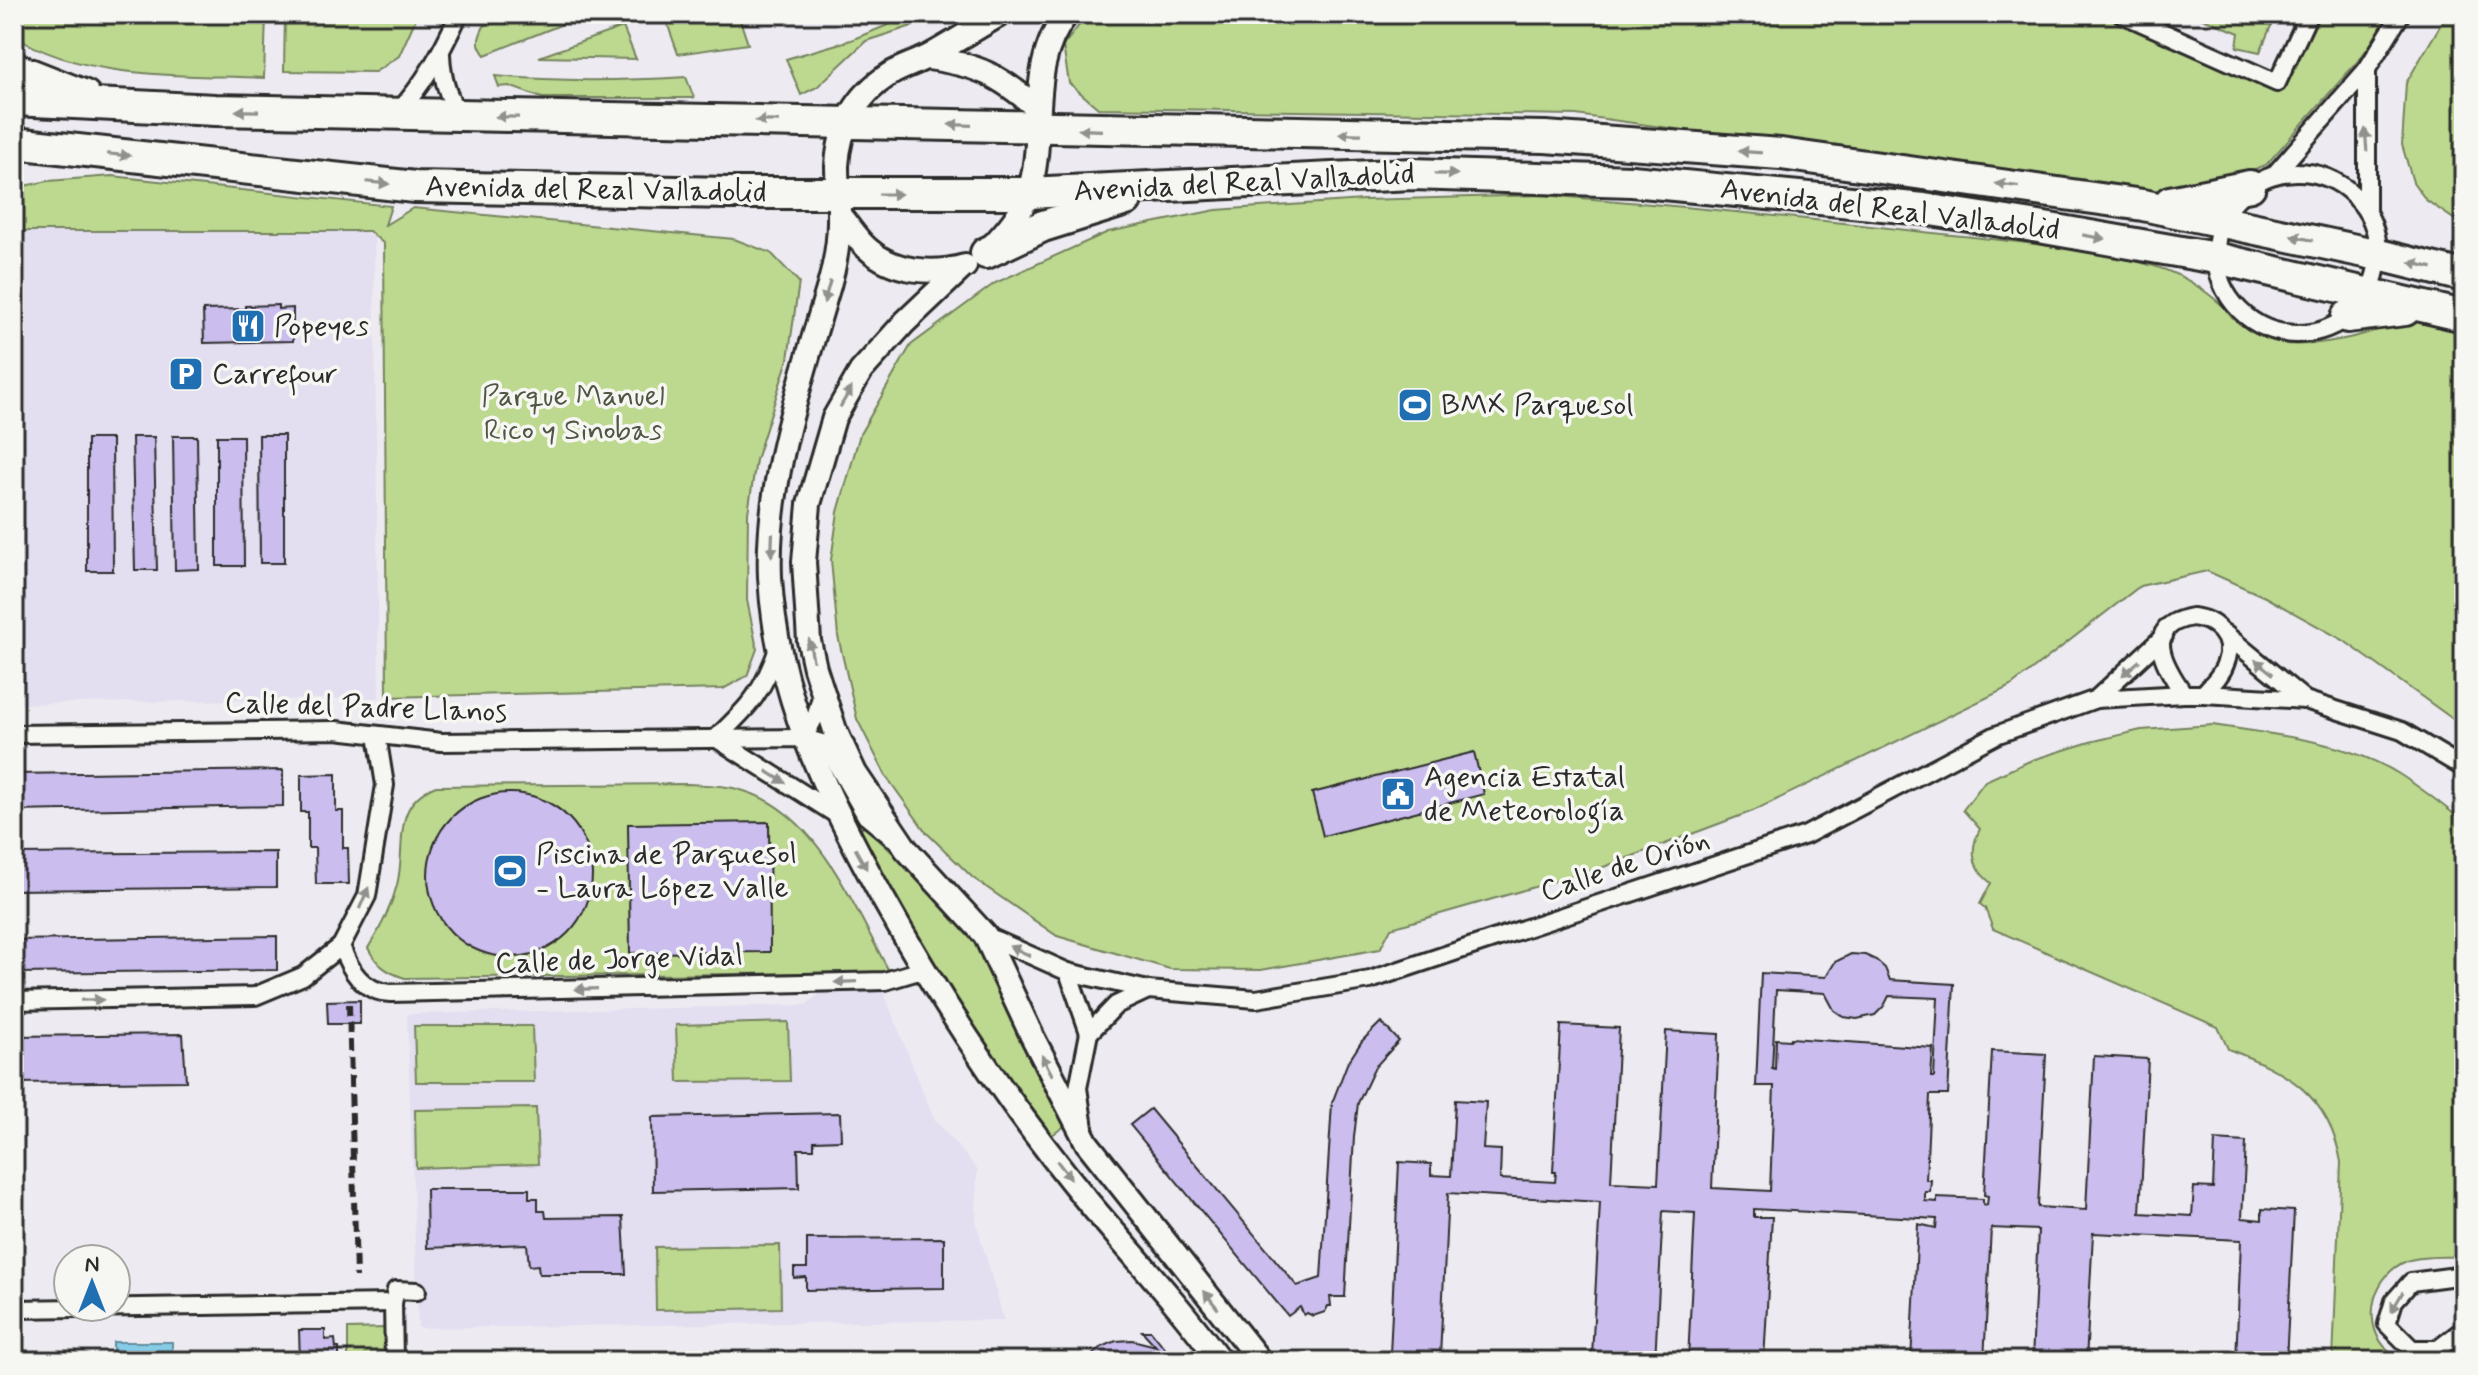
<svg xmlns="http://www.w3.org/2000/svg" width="2478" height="1375" font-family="Mynerve,sans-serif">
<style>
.built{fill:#e3def0}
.green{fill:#bdd990;stroke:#74825e;stroke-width:2}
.water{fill:#86cce7;stroke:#628c9c;stroke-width:2}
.building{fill:#cbbeef;stroke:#2b2b2b;stroke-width:2;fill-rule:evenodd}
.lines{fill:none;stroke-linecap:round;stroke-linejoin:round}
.street-casing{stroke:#2b2b2b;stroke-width:22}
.secondary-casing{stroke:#2b2b2b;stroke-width:28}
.highway-casing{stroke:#2b2b2b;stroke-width:36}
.street{stroke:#f6f6f2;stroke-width:16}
.secondary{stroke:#f6f6f2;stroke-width:22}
.highway{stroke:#f6f6f2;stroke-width:30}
.rail{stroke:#2b2b2b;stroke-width:6;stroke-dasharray:12 6;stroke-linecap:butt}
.oneway{fill:#90908e}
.labels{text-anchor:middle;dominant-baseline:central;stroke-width:7;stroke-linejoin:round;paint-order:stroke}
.street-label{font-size:30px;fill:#2b2b2b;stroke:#f6f6f2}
.poi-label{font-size:30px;fill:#2b2b2b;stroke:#f6f6f2;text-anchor:start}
.park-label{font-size:30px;fill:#505644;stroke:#f6f6f2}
</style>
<rect width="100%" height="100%" fill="#edebf1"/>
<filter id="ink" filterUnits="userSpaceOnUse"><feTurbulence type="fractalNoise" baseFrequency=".0125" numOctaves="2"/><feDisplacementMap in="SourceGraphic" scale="16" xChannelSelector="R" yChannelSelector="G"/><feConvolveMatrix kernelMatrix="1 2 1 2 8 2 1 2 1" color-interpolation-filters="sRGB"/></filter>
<g filter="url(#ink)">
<g class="built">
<polygon points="14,225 356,227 374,237 379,698 14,704"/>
<polygon points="823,991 883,991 933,1117 977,1169 976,1222 1004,1320 418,1328 407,1014 806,1005"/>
</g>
<g class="green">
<path d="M14 14H266L264 78C181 74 87 81 14 36Z"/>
<polygon points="285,14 418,14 399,56 375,72 284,71"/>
<path d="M511 14H588L485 55C476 44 478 38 484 26Z"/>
<polygon points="664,14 738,14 748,44 678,54"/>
<polygon points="915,14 949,14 866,41 817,87 801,95 786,59 851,40"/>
<polygon points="1088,14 2140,14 2276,83 2309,14 2394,14 2357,62 2266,165 2219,182 2150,195 1576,115 1098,108 1069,83 1063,46"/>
<polygon points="2193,14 2276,14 2260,52 2237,47 2239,33"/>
<polygon points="2447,14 2464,14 2464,226 2426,200 2413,182 2402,145 2406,83"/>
<polygon points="623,27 636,59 539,57"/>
<path d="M495 76C559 82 622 81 686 77L694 98H542L509 86 499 87Z"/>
<polygon points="112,176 391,206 385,225 413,208 734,239 771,253 799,282 788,359 756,460 748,513 747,600 757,649 747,676 723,689 387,697 384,244 369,231 14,231 14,188 48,181"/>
<path d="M1541 195C1666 204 1790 217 1915 231 1994 240 2077 245 2154 266 2171 271 2189 280 2203 290 2231 309 2246 336 2281 343 2304 348 2349 339 2371 332 2380 329 2389 323 2399 321 2419 317 2445 329 2464 334V727L2343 640 2265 597 2207 571 2140 586 2011 686 1753 811 1601 868 1391 928 1380 949 1261 970 1170 969 1057 936 973 878 926 832 886 776 857 719 838 636 831 560 838 512 860 434 911 345 995 283 1108 232 1216 210 1363 200Z"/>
<path d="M2213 725C2274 735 2344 740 2399 774 2421 788 2443 805 2464 822V1256C2446 1258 2424 1255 2407 1261 2375 1273 2361 1319 2384 1346 2390 1352 2397 1356 2404 1361H2333L2341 1162C2329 1094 2287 1072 2228 1049L2218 1027 1993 929 1985 908 1980 904 1991 883C1972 868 1969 850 1980 829L1963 810 1985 781 2032 760 2090 742 2141 730Z"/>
<path d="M689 784C707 785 726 785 744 791 819 814 853 906 888 969L886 972 405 978C386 972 377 965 368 948 381 928 391 908 397 885 407 846 390 804 436 786Z"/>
<polygon points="865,827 926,884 960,920 980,948 1036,1074 1065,1126 1052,1135 981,1041 932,966 857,829"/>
<polygon points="788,1022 790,1081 678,1082 676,1025"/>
<polygon points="414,1026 532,1026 534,1082 416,1082"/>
<polygon points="536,1108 538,1164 416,1168 415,1110"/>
<polygon points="780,1245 781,1308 656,1310 655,1247"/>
<polygon points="385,1328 386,1361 348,1361 348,1329"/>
</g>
<rect class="water" x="113" y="1342" width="59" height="19"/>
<g class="building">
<polygon points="278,305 278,309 293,308 293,341 204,343 203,310 245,309 245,306"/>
<polygon points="259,435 284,435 284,563 260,563"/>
<polygon points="173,436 197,436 199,569 175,570"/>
<polygon points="217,436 243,436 244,566 217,566"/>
<polygon points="132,437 154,437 157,570 135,570"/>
<polygon points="87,439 112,439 113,571 87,571"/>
<polygon points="1474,752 1484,794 1323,836 1312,793"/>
<polygon points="283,770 283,806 14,811 14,774"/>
<polygon points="336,774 336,811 343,811 343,848 348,848 349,884 316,884 315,848 308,848 308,812 301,812 301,775"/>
<circle cx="510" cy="875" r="82"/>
<polygon points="769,822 770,952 630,953 628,824"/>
<polygon points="276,852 276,887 14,890 14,854"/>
<polygon points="277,936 277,970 14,973 14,940"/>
<path d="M1851 954 1865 955 1876 960 1885 968 1890 980 1954 984 1948 1095H1930L1926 1180H1931L1930 1192H1925V1201L1937 1202V1197L1983 1199V1204L1987 1205 1988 1196 1984 1195 1992 1051 2046 1054 2038 1207 2086 1210 2094 1056 2148 1059 2140 1213 2192 1216 2194 1187 2213 1188 2215 1140 2246 1142 2242 1218 2262 1220V1209L2294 1211 2286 1361H2236L2241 1240 2093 1233 2086 1361H2032L2038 1230 1991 1228 1984 1361H1911L1918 1224 1936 1228 1937 1219 1754 1209V1217H1772L1764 1361H1688L1695 1213 1663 1211 1655 1361 1592 1357 1600 1202 1448 1193 1440 1357 1390 1355 1399 1162 1431 1164V1175L1451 1176 1455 1100 1486 1102 1483 1149 1501 1150 1500 1179 1555 1182 1556 1172H1553L1561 1025 1619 1028 1611 1182 1658 1184 1666 1031 1719 1034 1712 1188 1770 1191 1774 1086H1756L1761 973 1826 977 1835 962ZM1776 990 1825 993 1834 1010 1844 1017 1857 1019 1875 1015 1884 1006 1889 996 1938 998 1934 1077H1931L1933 1048 1791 1038 1790 1040 1776 1039 1775 1069 1772 1068Z"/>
<polygon points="360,1000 360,1024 328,1024 327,1001"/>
<polygon points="1381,1022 1399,1041 1375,1067 1358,1103 1354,1137 1345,1297 1330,1297 1331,1306 1328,1306 1325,1312 1313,1316 1307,1313 1304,1315 1300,1307 1288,1316 1130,1125 1150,1109 1297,1286 1321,1278 1332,1103 1347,1064 1362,1041"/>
<polygon points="183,1034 186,1081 14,1083 14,1036"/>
<polygon points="840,1113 841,1140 814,1141 814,1149 798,1149 799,1188 653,1191 652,1117"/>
<polygon points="426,1189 529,1189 529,1198 538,1198 538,1211 545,1211 546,1218 623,1217 626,1274 539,1274 538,1265 529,1266 527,1244 427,1248"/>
<polygon points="944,1238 944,1288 806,1290 806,1277 794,1278 794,1268 807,1268 807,1239"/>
<polygon points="299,1330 325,1330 325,1340 335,1339 336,1348 339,1348 339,1361 300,1361"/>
<polygon points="1142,1331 1151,1331 1175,1361 1085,1361 1102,1347 1116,1341 1132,1340 1156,1346"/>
</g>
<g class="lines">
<g class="street-casing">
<g id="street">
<polyline points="2122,14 2277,83 2309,14"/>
<path d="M441 54C442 78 447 95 459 116"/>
<path d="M397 113C425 83 442 51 459 14"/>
<circle cx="2297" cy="253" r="81"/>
<polyline points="2274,175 2367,69 2401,14"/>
<polyline points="2367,210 2367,69"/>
<path d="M2192 617C2215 619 2235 638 2226 662 2222 675 2212 684 2203 694H2184C2165 667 2140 626 2192 617Z"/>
<polyline points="2224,633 2305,700"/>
<polyline points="2203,694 2305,700 2402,731 2464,768"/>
<polyline points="2096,699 2164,636"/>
<polyline points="14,734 336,730 441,742 804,738 825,744 866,816 893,838"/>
<path d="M716 738C751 705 763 692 779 646"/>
<polyline points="804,738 816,715 822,693"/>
<polyline points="717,739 837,815"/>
<polyline points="985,935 1068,972 1148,990 1256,999 1370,980 1806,835 1996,735 2096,699 2184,694"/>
<path d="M341 946C350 970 362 992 391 993L885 981 922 970"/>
<polyline points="1068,972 1089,1033"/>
<polyline points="14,1001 255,996 303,976 341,946 367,896 385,785 377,735"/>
<polyline points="1084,1128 1078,1088 1089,1033 1116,1005 1148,990"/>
<polyline points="2464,1275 2411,1282 2394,1301 2387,1324 2412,1349 2438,1349 2464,1329"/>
<polyline points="14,1309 393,1303"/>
<polyline points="394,1361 393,1303 396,1290 417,1291"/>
</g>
</g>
<g class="secondary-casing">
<g id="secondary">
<path d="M1001 14C978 27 956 41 933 54 919 62 904 66 890 74 857 95 839 127 837 166 837 182 839 197 839 213 840 243 834 271 825 299 799 388 766 483 770 577 776 694 826 795 881 895 941 1003 1010 1107 1089 1203 1133 1255 1180 1306 1220 1361"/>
<path d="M928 58C978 65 999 75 1038 109"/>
<path d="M839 215C849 226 857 240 868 249 893 272 933 275 965 266"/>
<path d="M992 246C1007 230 1020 215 1028 195 1048 136 1025 65 1067 14"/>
<polyline points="963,267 905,322 861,371 834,418 809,504 804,562 809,641 815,668 835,730 855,773 906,849 985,935 1032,1036 1087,1143 1260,1361"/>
</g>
</g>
<g class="highway-casing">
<g id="highway">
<polyline points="14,68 85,96"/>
<polyline points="14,100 215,110 1545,137 1781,154 2143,205 2379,255 2464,276"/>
<polyline points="14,143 415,187 730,193 1028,193 1412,174 1632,181 1924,209 2033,226 2216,258 2464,316"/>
<polyline points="2170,202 2250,186"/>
<polyline points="986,253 1043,226 1126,200"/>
<polyline points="2347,317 2405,310"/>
</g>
</g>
<use href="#street" class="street"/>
<use href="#secondary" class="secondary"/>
<use href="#highway" class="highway"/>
<polyline class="rail" points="349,1004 356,1277"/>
</g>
<defs><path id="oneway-solid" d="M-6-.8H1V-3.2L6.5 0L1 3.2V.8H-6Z" transform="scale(2)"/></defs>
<g class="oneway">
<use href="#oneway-solid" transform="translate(247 111) rotate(-179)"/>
<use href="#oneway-solid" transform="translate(507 117) rotate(-179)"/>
<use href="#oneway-solid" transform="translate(767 121) rotate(-179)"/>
<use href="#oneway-solid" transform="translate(960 125) rotate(-178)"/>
<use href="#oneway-solid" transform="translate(1090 130) rotate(-178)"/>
<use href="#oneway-solid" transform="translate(1350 134) rotate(-179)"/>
<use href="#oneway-solid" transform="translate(2366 140) rotate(-94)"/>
<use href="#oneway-solid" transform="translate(1750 152) rotate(-176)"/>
<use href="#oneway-solid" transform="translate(119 155) rotate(6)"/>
<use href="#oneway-solid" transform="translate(1446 174) rotate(1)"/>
<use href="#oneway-solid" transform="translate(378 183) rotate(6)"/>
<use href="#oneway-solid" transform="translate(2007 185) rotate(-172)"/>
<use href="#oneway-solid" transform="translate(890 194)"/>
<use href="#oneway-solid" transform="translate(2094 237) rotate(10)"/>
<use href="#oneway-solid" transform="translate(2302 238) rotate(-168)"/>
<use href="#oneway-solid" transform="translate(2421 265) rotate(-166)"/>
<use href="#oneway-solid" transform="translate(827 292) rotate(106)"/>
<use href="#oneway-solid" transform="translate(846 397) rotate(-60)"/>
<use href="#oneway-solid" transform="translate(772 545) rotate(92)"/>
<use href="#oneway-solid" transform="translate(811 650) rotate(-101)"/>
<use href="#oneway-solid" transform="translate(2264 667) rotate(-141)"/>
<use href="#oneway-solid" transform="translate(2131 668) rotate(139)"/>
<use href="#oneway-solid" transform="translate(776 777) rotate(32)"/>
<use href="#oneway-solid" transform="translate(861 859) rotate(61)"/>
<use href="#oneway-solid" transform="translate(364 898) rotate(-67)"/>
<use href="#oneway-solid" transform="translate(1020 951) rotate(-155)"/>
<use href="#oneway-solid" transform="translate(846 982) rotate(178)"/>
<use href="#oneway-solid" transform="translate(586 989) rotate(178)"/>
<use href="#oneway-solid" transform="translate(92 1000) rotate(-1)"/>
<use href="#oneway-solid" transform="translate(1047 1065) rotate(-117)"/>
<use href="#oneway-solid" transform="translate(1064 1170) rotate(52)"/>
<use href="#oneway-solid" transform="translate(1211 1300) rotate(-128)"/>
<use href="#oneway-solid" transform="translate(2397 1302) rotate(120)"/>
</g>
</g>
<defs>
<g id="restaurant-square" transform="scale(1.8)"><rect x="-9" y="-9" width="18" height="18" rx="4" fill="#1f6fb2" stroke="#f6f6f2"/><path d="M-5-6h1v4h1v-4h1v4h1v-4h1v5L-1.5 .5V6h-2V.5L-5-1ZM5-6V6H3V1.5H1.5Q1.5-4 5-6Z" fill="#fff"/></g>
<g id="parking-square" transform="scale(1.8)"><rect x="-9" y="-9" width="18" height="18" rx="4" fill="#1f6fb2" stroke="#f6f6f2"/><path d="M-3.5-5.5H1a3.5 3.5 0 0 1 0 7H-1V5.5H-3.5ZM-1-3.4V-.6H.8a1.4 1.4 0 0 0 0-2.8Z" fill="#fff"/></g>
<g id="stadium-square" transform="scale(1.8)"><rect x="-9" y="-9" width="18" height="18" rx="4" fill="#1f6fb2" stroke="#f6f6f2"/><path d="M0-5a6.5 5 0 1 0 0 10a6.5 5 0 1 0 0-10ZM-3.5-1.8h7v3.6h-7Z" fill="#fff"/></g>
<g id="civic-square" transform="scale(1.8)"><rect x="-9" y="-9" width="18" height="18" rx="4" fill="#1f6fb2" stroke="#f6f6f2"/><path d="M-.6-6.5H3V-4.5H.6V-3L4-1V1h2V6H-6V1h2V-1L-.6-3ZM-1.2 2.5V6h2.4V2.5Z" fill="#fff"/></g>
</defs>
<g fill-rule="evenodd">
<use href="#restaurant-square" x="248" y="326"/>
<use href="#parking-square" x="186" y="374"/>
<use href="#stadium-square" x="1415" y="405"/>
<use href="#civic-square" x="1398" y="794"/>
<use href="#stadium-square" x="510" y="871"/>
</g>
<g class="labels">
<g class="street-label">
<text transform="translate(1244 183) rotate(-3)">Avenida del Real Valladolid</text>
<text transform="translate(596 190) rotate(1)">Avenida del Real Valladolid</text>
<text transform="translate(1890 210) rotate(7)">Avenida del Real Valladolid</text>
<text transform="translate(366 708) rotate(2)">Calle del Padre Llanos</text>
<text transform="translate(1625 866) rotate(-18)">Calle de Orión</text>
<text transform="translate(619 960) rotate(-2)">Calle de Jorge Vidal</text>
</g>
<g class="poi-label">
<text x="274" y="326">Popeyes</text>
<text x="212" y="374">Carrefour</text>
<text x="1441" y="405">BMX Parquesol</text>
<text x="1424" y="777">Agencia Estatal<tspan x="1424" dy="34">de Meteorología</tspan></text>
<text x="536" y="854">Piscina de Parquesol<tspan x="536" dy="34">- Laura López Valle</tspan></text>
</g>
<g class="park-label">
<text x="573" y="396">Parque Manuel<tspan x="573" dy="34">Rico y Sinobas</tspan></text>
</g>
</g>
<rect width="2478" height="1375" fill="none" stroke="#f6f6f2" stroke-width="48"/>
<rect x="24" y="24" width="2430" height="1327" fill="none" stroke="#2b2b2b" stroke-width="3" filter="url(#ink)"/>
<g transform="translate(92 1283)"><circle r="38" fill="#f6f6f2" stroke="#a5a5a2" stroke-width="2"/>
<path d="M0-6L14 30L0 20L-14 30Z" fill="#1f6fb2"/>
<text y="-12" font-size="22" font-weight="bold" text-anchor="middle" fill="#2b2b2b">N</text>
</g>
</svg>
